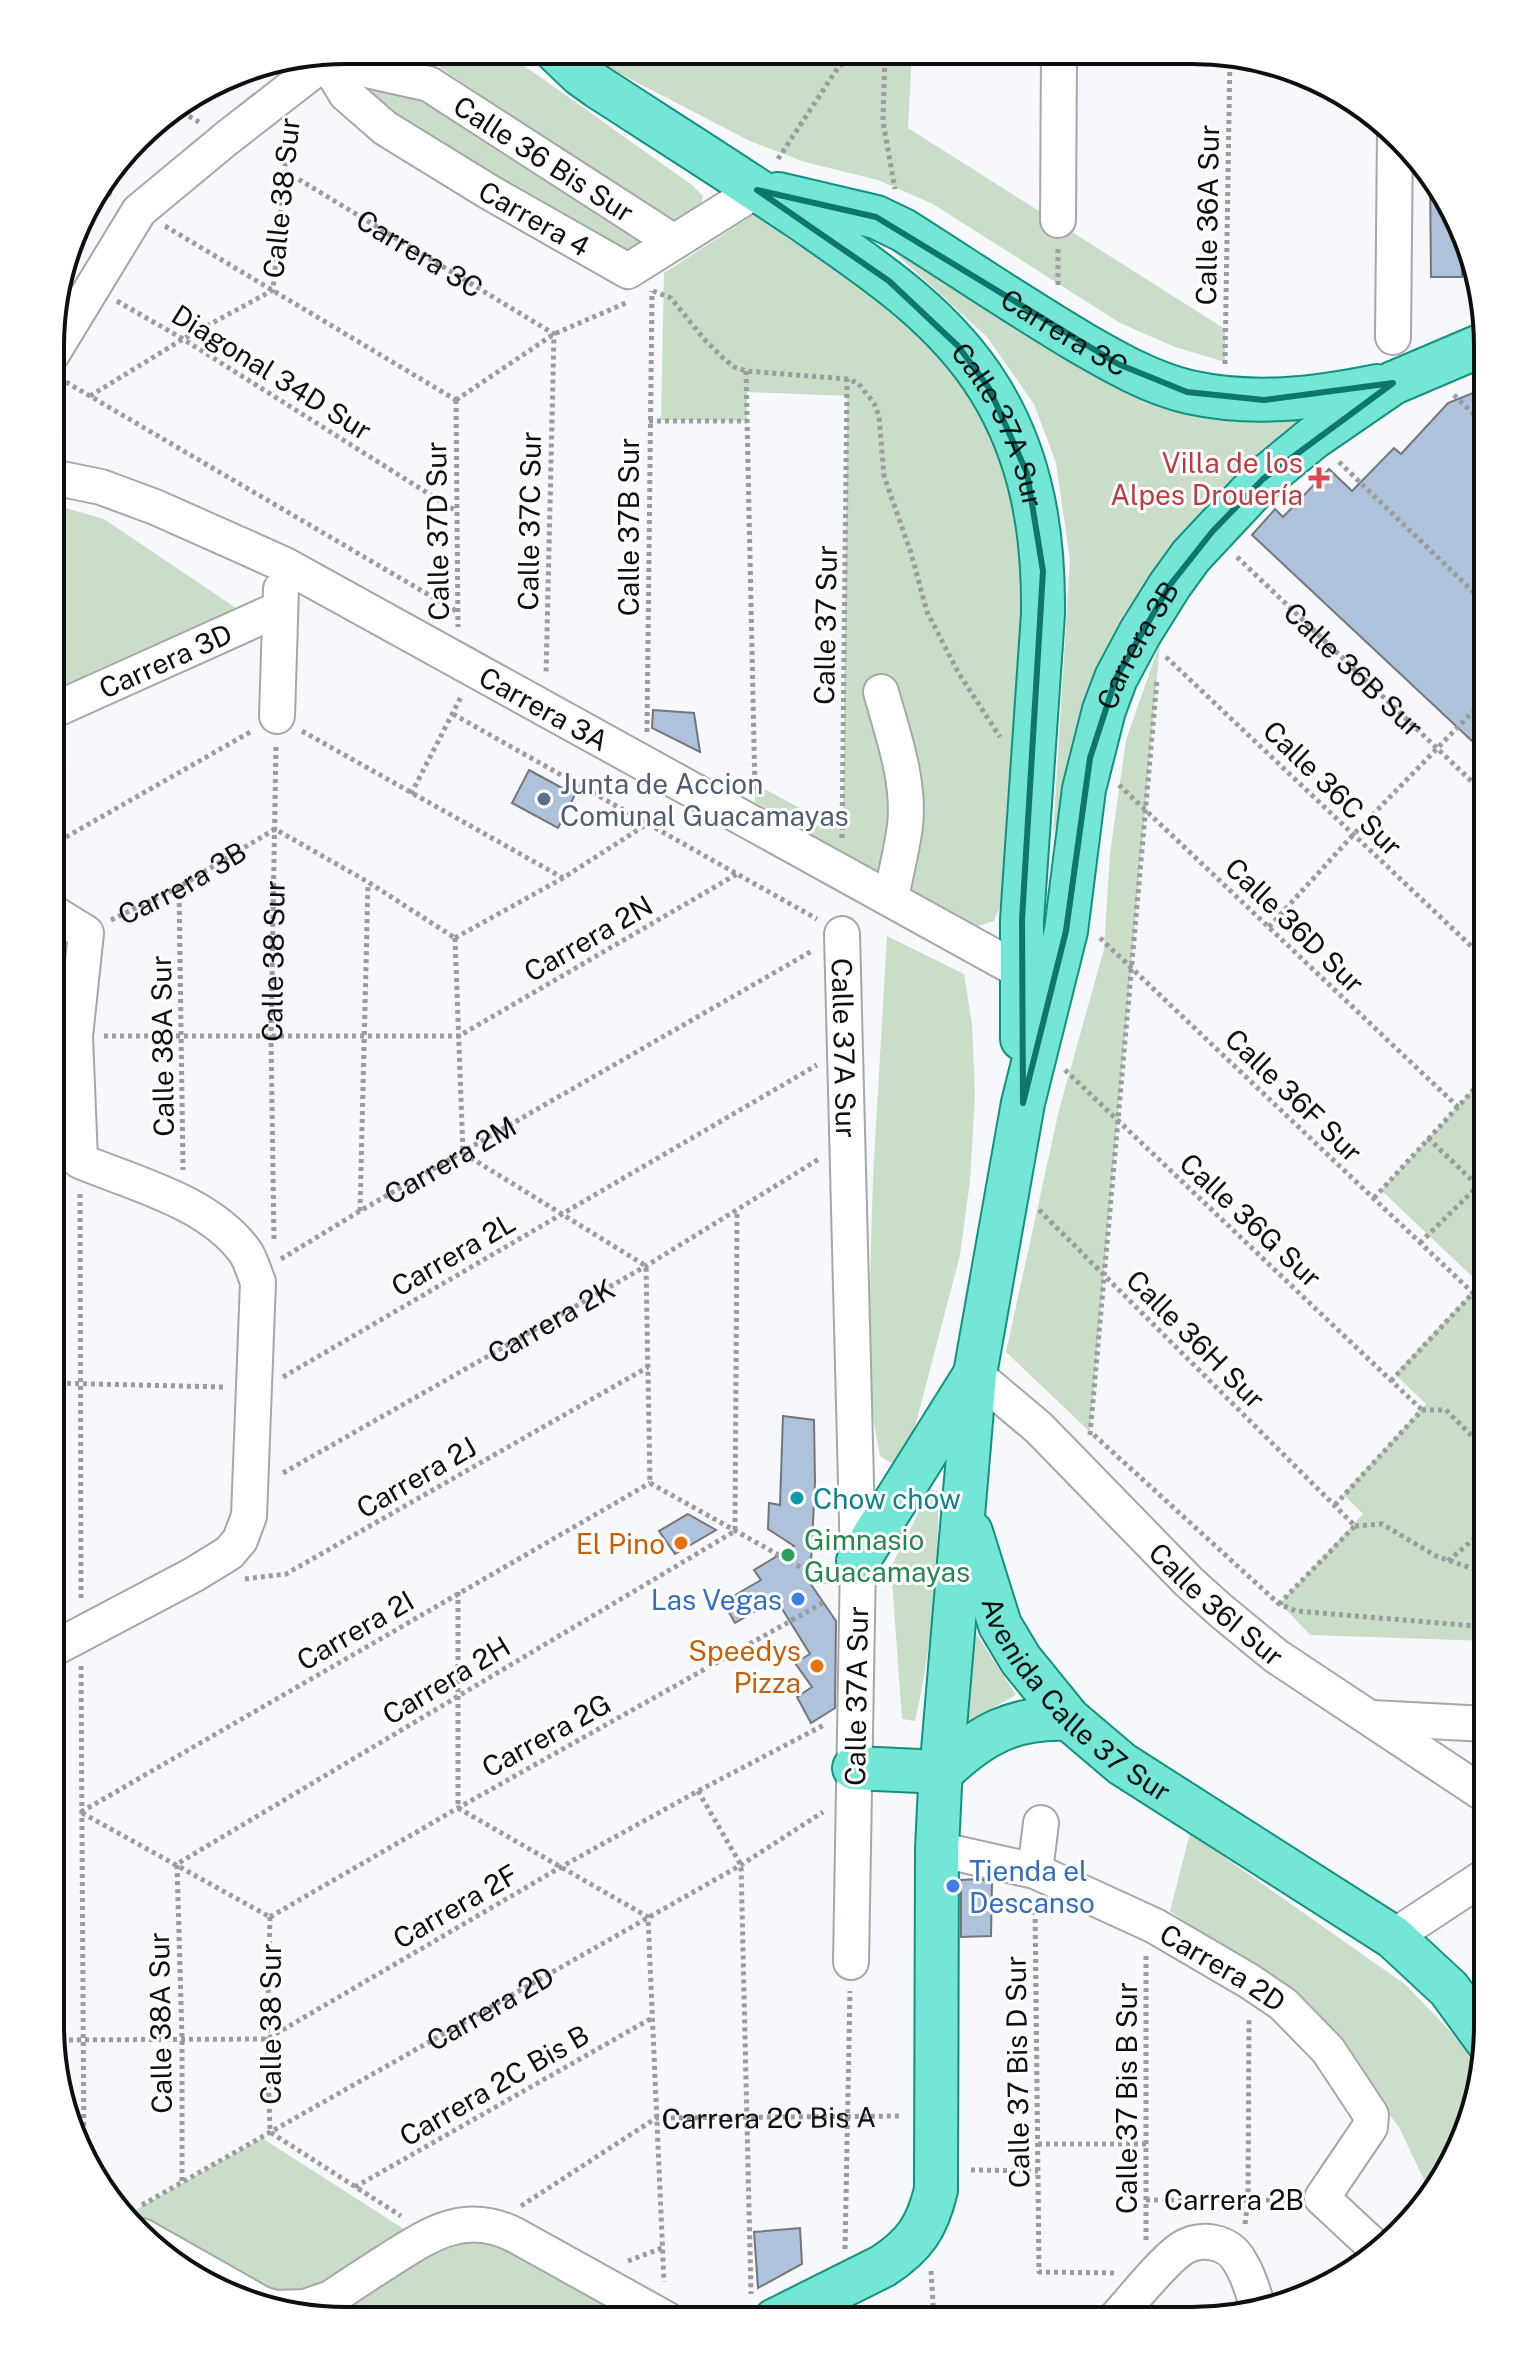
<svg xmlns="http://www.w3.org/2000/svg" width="1538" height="2371" font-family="'Public Sans',sans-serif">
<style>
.green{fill:#caddc9}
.building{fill:#aec2dc;stroke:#757679;stroke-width:2}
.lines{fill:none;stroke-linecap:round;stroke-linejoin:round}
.minor-casing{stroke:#a5a7a9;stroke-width:38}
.major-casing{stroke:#14907e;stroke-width:46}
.path{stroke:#9a9c9e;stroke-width:5;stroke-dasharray:4 4;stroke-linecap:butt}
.minor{stroke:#fff;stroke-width:34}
.major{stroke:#74e6d5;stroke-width:42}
.marked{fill:none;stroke:#0f766e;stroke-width:6;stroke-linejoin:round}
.health-dot{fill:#e0444e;stroke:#fff;stroke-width:3}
.service-dot{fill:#5c6f8a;stroke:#fff;stroke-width:3}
.culture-dot{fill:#0f9aa8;stroke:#fff;stroke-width:3}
.food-dot{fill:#e8710a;stroke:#fff;stroke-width:3}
.leisure-dot{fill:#2e9e5b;stroke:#fff;stroke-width:3}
.shop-dot{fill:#3f7fe0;stroke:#fff;stroke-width:3}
.labels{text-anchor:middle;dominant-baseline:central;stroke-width:6;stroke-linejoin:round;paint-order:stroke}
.street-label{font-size:28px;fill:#0e0f0f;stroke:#fff}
.health-label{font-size:28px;fill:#be3a42;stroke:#fff;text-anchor:end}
.service-label{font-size:28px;fill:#4e5e75;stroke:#fff;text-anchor:start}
.culture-label{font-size:28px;fill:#0d838f;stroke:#fff;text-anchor:start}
.leisure-label{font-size:28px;fill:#27864d;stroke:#fff;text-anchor:start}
.food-label{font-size:28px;fill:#c56008;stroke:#fff;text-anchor:end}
.shop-label{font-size:28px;fill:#366cbe;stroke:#fff;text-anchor:end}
.rim{fill:none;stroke:#0e0f0f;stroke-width:4}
</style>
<rect width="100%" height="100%" fill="#f6f8fb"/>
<g class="green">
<polygon points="360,50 507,50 512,57 692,185 703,196 700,208 693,218 668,223 438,66"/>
<polygon points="589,51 794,51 822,55 828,51 912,52 908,128 1225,329 1225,362 1175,347 1120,323 933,204 878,180 805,162 752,142 605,66"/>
<polygon points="354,81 426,98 655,244 622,256 418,141"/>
<polygon points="753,215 873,294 934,343 975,396 1001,454 1017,517 1026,611 1015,715 1008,886 994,921 978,926 941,911 842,855 755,802 755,784 843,831 847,396 747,392 747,421 661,420 664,273"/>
<polygon points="882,241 1082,370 1164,408 1220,419 1305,417 1260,456 1211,502 1171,549 1106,661 1053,835 1070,560 1056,463 1034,404 987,337"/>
<polygon points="52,504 104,519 236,608 85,675 86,682 61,685 52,689"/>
<polygon points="1160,643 1090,1432 1006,1352 1059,1110 1104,949 1110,854 1126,740"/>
<polygon points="887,936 964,974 972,1024 975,1094 970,1181 960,1255 914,1431 893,1464 880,1456 867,1385 873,1177"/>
<polygon points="1488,1073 1487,1641 1310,1635 1280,1603 1363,1514 1343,1494 1426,1404 1395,1374 1480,1284 1381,1190"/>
<path d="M930 1490 938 1491C939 1567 932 1647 915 1721L902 1719 891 1567Z"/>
<path d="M966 1618 1016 1695C992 1708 972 1720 954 1740Z"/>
<polygon points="1190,1833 1406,1985 1469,2051 1479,2088 1472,2121 1438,2190 1432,2197 1399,2127 1305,2004 1170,1911"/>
<polygon points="262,2138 435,2249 479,2232 628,2319 308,2319 166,2260 123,2217"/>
</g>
<g class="building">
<polygon points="1430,171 1461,226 1462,277 1431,277"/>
<polygon points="1488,387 1488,756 1252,535 1275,509 1283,517 1329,469 1352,491 1394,448 1401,454 1448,403"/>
<polygon points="653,710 694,713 700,752 652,728"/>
<polygon points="529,770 575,795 558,828 512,803"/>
<polygon points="783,1416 814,1420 815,1482 810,1583 836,1621 835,1708 811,1723 797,1697 812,1687 795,1663 810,1654 776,1599 735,1623 723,1602 761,1580 754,1570 794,1546 768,1529 769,1503 780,1505"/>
<polygon points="688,1514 716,1530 675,1554 659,1531"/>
<polygon points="980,1879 992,1882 991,1936 961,1937 961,1880"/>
<polygon points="800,2228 802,2264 758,2288 754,2232"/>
</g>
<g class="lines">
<g class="minor-casing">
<g id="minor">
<path id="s9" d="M318 56 326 61 429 84 674 242"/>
<polyline points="1058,220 1059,52"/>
<polyline points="1393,337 1395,134"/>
<path id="s10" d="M52 354 139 211 227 138 326 61 346 94 385 128 489 192 628 271 757 190"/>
<path id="s11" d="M52 477 101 487 155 507 283 564 1022 972"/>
<path d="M881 692C893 735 910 781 905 826 902 850 895 875 891 899"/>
<path id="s12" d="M52 711 279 609"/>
<polyline points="277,716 281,589"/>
<path id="s13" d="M842 934 858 1561 851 1962"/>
<path id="s14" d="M975 1374 1039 1428 1189 1582 1220 1610 1276 1656 1487 1796"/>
<path d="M51 1650 193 1575 229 1553 240 1540 249 1516 258 1282C254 1272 251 1261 246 1253 210 1202 135 1184 80 1161L75 1036 86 933 52 912"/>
<polyline points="1372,1718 1487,1724"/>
<path id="s15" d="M937 1849 1035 1871 1155 1926 1249 1981 1283 2004 1328 2050 1371 2115 1370 2127 1322 2198 1380 2252"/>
<polyline points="1035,1871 1041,1823"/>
<polyline points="1393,1937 1487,1875"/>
<path d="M142 2236 262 2304 276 2308 305 2307 331 2298C350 2285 369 2273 389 2260 430 2234 465 2210 515 2235L668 2320"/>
<path d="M1113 2321C1132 2301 1160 2264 1181 2249 1201 2236 1229 2241 1240 2262 1249 2276 1253 2292 1258 2308"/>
</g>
</g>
<g class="major-casing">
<g id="major">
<path id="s16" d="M556 51 580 74 598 87C666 131 734 174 801 219 870 267 944 315 989 388 1032 457 1044 534 1043 614L1022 920V1039"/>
<path id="s17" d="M778 194 876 217 903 230C963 268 1022 308 1083 344 1116 363 1151 383 1189 392 1252 406 1314 399 1377 386"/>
<path id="s18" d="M971 1532 1000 1625 1021 1660 1069 1719 1122 1764 1393 1937 1449 1989 1487 2041"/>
<polyline points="858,1561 972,1379"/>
<path d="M854 1768 942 1772C980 1735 1014 1716 1069 1719"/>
<path id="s19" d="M775 2320 883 2266C915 2245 927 2227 936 2190L937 1849 940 1786 975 1374 1023 1103 1066 931 1084 789 1104 710 1116 678 1140 633 1170 585 1191 556 1263 479 1313 438 1393 383 1487 343"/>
</g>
</g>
<g class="path">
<polyline points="885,52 883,122 895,189"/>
<polyline points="175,108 199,122"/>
<polyline points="778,159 839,66 863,52"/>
<path id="s1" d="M285 171 554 334 546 675"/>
<polyline points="101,189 115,197"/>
<polyline points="165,226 456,400"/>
<polyline points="1058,249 1058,287"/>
<polyline points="653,291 671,298 704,339 723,358 734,367 746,371 847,379 858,383 874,403 879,416 884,476 911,553 927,612 958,672 1000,737"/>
<polyline points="117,301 183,339 456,511"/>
<polyline points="1225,364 1230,53"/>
<polyline points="746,371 755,790"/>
<polyline points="66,382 458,612"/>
<polyline points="1454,395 1488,428"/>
<polyline points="90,396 183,339 273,290 289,128"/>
<polyline points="456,400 554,334 628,302"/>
<polyline points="456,400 458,627"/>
<polyline points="649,421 747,421"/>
<polyline points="1339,462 1488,606"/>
<path id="s2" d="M1237 557 1488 797"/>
<polyline points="1166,657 1488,962"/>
<polyline points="453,714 817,919"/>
<polyline points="302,731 563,878"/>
<polyline points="647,732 652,291"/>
<polyline points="1119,785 1458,1107"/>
<polyline points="411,794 462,695"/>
<polyline points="842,838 847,379"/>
<polyline points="52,845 252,731"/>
<polyline points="179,887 183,1170"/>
<path id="s3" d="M111 920 179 887 275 829 368 882 455 938"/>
<polyline points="1269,927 1353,835 1488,696"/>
<polyline points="455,938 463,1153 646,1266 650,1483"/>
<polyline points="455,938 563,878 647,824"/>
<polyline points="1100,938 1473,1293 1488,1301"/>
<polyline points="104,1036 459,1036 737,874"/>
<polyline points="1065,1070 1422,1410"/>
<polyline points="1428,1138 1478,1186"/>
<polyline points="80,1194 81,1600"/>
<polyline points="1374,1198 1488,1074"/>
<polyline points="1039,1210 1355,1526"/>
<polyline points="360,1211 368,883"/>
<path id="s4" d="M274 1239 271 1036 276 745"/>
<polyline points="1420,1243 1488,1176"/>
<path id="s5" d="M281 1259 360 1211 812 951"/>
<polyline points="283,1377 817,1065"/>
<polyline points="1391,1381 1473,1293"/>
<polyline points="51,1383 224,1387"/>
<polyline points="1422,1410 1446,1410 1488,1452"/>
<polyline points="1090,1435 1157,680"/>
<polyline points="1094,1435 1279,1604 1296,1611 1487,1627"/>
<path id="s6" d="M283 1473 646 1266 819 1159"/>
<polyline points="650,1483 827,1582"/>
<polyline points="1335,1505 1422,1410"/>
<polyline points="1355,1526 1382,1524 1436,1556 1488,1574"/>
<polyline points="1448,1561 1488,1527"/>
<polyline points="245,1579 286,1574 648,1367"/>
<polyline points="458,1592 458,1808 648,1917 664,2282"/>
<polyline points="1279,1604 1355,1526"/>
<polyline points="81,1666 84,2157"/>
<polyline points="698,1791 741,1865 751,2294"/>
<polyline points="81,1812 650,1483"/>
<polyline points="82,1813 270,1917"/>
<polyline points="1035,1903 1039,2272 1116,2273"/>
<polyline points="270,1917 458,1808 826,1601"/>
<polyline points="270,1917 267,2039 270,2132 401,2216"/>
<polyline points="53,2040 267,2039 561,1867 698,1791 824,1725"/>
<polyline points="1038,2144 1146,2144"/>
<polyline points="971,2170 1038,2171"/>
<polyline points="182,2181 182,2038 177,1864 735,1531 737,1212"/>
<polyline points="355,2187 652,2018"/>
<polyline points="1146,2200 1293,2200"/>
<path id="s7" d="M142 2205 741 1865 823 1812"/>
<path id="s8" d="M521 2206 656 2118 901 2116"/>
<polyline points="1245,2224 1248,2200 1249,2018"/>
<polyline points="1146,2240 1146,1954"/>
<polyline points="845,2249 850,1991"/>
<polyline points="628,2261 662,2248"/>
<polyline points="931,2271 934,2320"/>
</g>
<use href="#minor" class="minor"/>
<use href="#major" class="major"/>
</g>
<path class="marked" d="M757 190 876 217 1118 364 1187 392 1264 400 1393 383 1263 479 1212 532 1170 585 1116 678 1090 758 1066 931 1023 1103 1022 920 1043 571 1027 473 989 388 958 346 889 281Z"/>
<path class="health-dot" d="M1315 466h8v8h8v8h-8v8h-8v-8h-8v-8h8z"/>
<circle class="service-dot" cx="544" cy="799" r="8"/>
<circle class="culture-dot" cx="797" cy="1498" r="8"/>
<g class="food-dot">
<circle cx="681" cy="1543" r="8"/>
<circle cx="817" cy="1666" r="8"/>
</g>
<circle class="leisure-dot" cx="788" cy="1555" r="8"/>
<g class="shop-dot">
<circle cx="798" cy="1599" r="8"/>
<circle cx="953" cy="1886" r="8"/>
</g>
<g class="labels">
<g class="street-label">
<text stroke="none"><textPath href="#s9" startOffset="252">Calle 36 Bis Sur</textPath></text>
<text transform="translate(281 198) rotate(-84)">Calle 38 Sur</text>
<text transform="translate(1207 215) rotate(-89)">Calle 36A Sur</text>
<text stroke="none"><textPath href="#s10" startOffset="672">Carrera 4</textPath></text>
<text stroke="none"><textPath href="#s1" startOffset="158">Carrera 3C</textPath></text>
<text stroke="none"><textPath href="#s17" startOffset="322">Carrera 3C</textPath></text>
<text transform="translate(272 372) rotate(32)">Diagonal 34D Sur</text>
<text stroke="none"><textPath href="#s16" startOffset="590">Calle 37A Sur</textPath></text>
<text transform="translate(529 521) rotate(-89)">Calle 37C Sur</text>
<text transform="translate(628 527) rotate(-90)">Calle 37B Sur</text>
<text transform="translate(437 531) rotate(-91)">Calle 37D Sur</text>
<text transform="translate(825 625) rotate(-89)">Calle 37 Sur</text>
<text stroke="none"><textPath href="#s19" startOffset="1784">Carrera 3B</textPath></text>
<text stroke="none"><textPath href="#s12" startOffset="124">Carrera 3D</textPath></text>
<text stroke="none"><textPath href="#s2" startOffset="162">Calle 36B Sur</textPath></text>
<text stroke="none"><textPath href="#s11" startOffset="546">Carrera 3A</textPath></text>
<text transform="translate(1333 788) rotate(44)">Calle 36C Sur</text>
<text stroke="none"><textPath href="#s3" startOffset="80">Carrera 3B</textPath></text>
<text transform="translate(1295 925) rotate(44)">Calle 36D Sur</text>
<text transform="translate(588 938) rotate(-30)">Carrera 2N</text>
<text stroke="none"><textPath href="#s4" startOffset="278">Calle 38 Sur</textPath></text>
<text transform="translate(162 1046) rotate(-91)">Calle 38A Sur</text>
<text stroke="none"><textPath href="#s13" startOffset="114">Calle 37A Sur</textPath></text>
<text transform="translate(1294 1095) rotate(44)">Calle 36F Sur</text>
<text stroke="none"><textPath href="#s5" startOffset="196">Carrera 2M</textPath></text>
<text transform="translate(1251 1220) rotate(43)">Calle 36G Sur</text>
<text transform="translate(453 1254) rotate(-30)">Carrera 2L</text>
<text stroke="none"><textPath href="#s6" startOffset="308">Carrera 2K</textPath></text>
<text transform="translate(1196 1339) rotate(45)">Calle 36H Sur</text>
<text transform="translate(416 1477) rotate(-30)">Carrera 2J</text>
<text stroke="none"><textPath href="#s14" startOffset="334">Calle 36I Sur</textPath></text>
<text transform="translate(355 1630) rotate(-30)">Carrera 2I</text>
<text transform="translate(446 1680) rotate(-31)">Carrera 2H</text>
<text stroke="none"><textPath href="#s18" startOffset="204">Avenida Calle 37 Sur</textPath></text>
<text transform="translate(856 1696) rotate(-89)">Calle 37A Sur</text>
<text transform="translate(546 1735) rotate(-29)">Carrera 2G</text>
<text transform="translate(455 1906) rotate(-30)">Carrera 2F</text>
<text stroke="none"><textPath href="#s15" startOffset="312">Carrera 2D</textPath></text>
<text stroke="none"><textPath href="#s7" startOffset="400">Carrera 2D</textPath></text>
<text transform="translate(160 2023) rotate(-91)">Calle 38A Sur</text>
<text transform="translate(270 2024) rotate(-90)">Calle 38 Sur</text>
<text transform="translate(1017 2072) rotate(-91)">Calle 37 Bis D Sur</text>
<text transform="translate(494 2085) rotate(-30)">Carrera 2C Bis B</text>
<text transform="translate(1126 2098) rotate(-90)">Calle 37 Bis B Sur</text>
<text stroke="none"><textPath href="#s8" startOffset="274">Carrera 2C Bis A</textPath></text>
<text x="1234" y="2199">Carrera 2B</text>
</g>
<g class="health-label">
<text x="1303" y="462">Villa de los<tspan x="1303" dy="32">Alpes Drouería</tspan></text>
</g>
<g class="service-label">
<text x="560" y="783">Junta de Accion<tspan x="560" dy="32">Comunal Guacamayas</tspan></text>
</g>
<g class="culture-label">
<text x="813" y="1498">Chow chow</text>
</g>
<g class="leisure-label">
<text x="804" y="1539">Gimnasio<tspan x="804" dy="32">Guacamayas</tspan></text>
</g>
<g class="food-label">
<text x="665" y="1543">El Pino</text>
<text x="801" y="1650">Speedys<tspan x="801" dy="32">Pizza</tspan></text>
</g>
<g class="shop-label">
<text x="782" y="1599">Las Vegas</text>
<text x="969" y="1870" text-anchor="start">Tienda el<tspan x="969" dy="32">Descanso</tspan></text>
</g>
</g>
<path d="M0 0H1538V2371H0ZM346 64H1192A282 282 0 0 1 1474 346V2025A282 282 0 0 1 1192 2307H346A282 282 0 0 1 64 2025V346A282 282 0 0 1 346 64Z" fill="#fff" fill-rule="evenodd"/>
<path class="rim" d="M346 64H1192A282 282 0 0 1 1474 346V2025A282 282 0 0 1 1192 2307H346A282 282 0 0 1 64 2025V346A282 282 0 0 1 346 64Z"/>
</svg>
